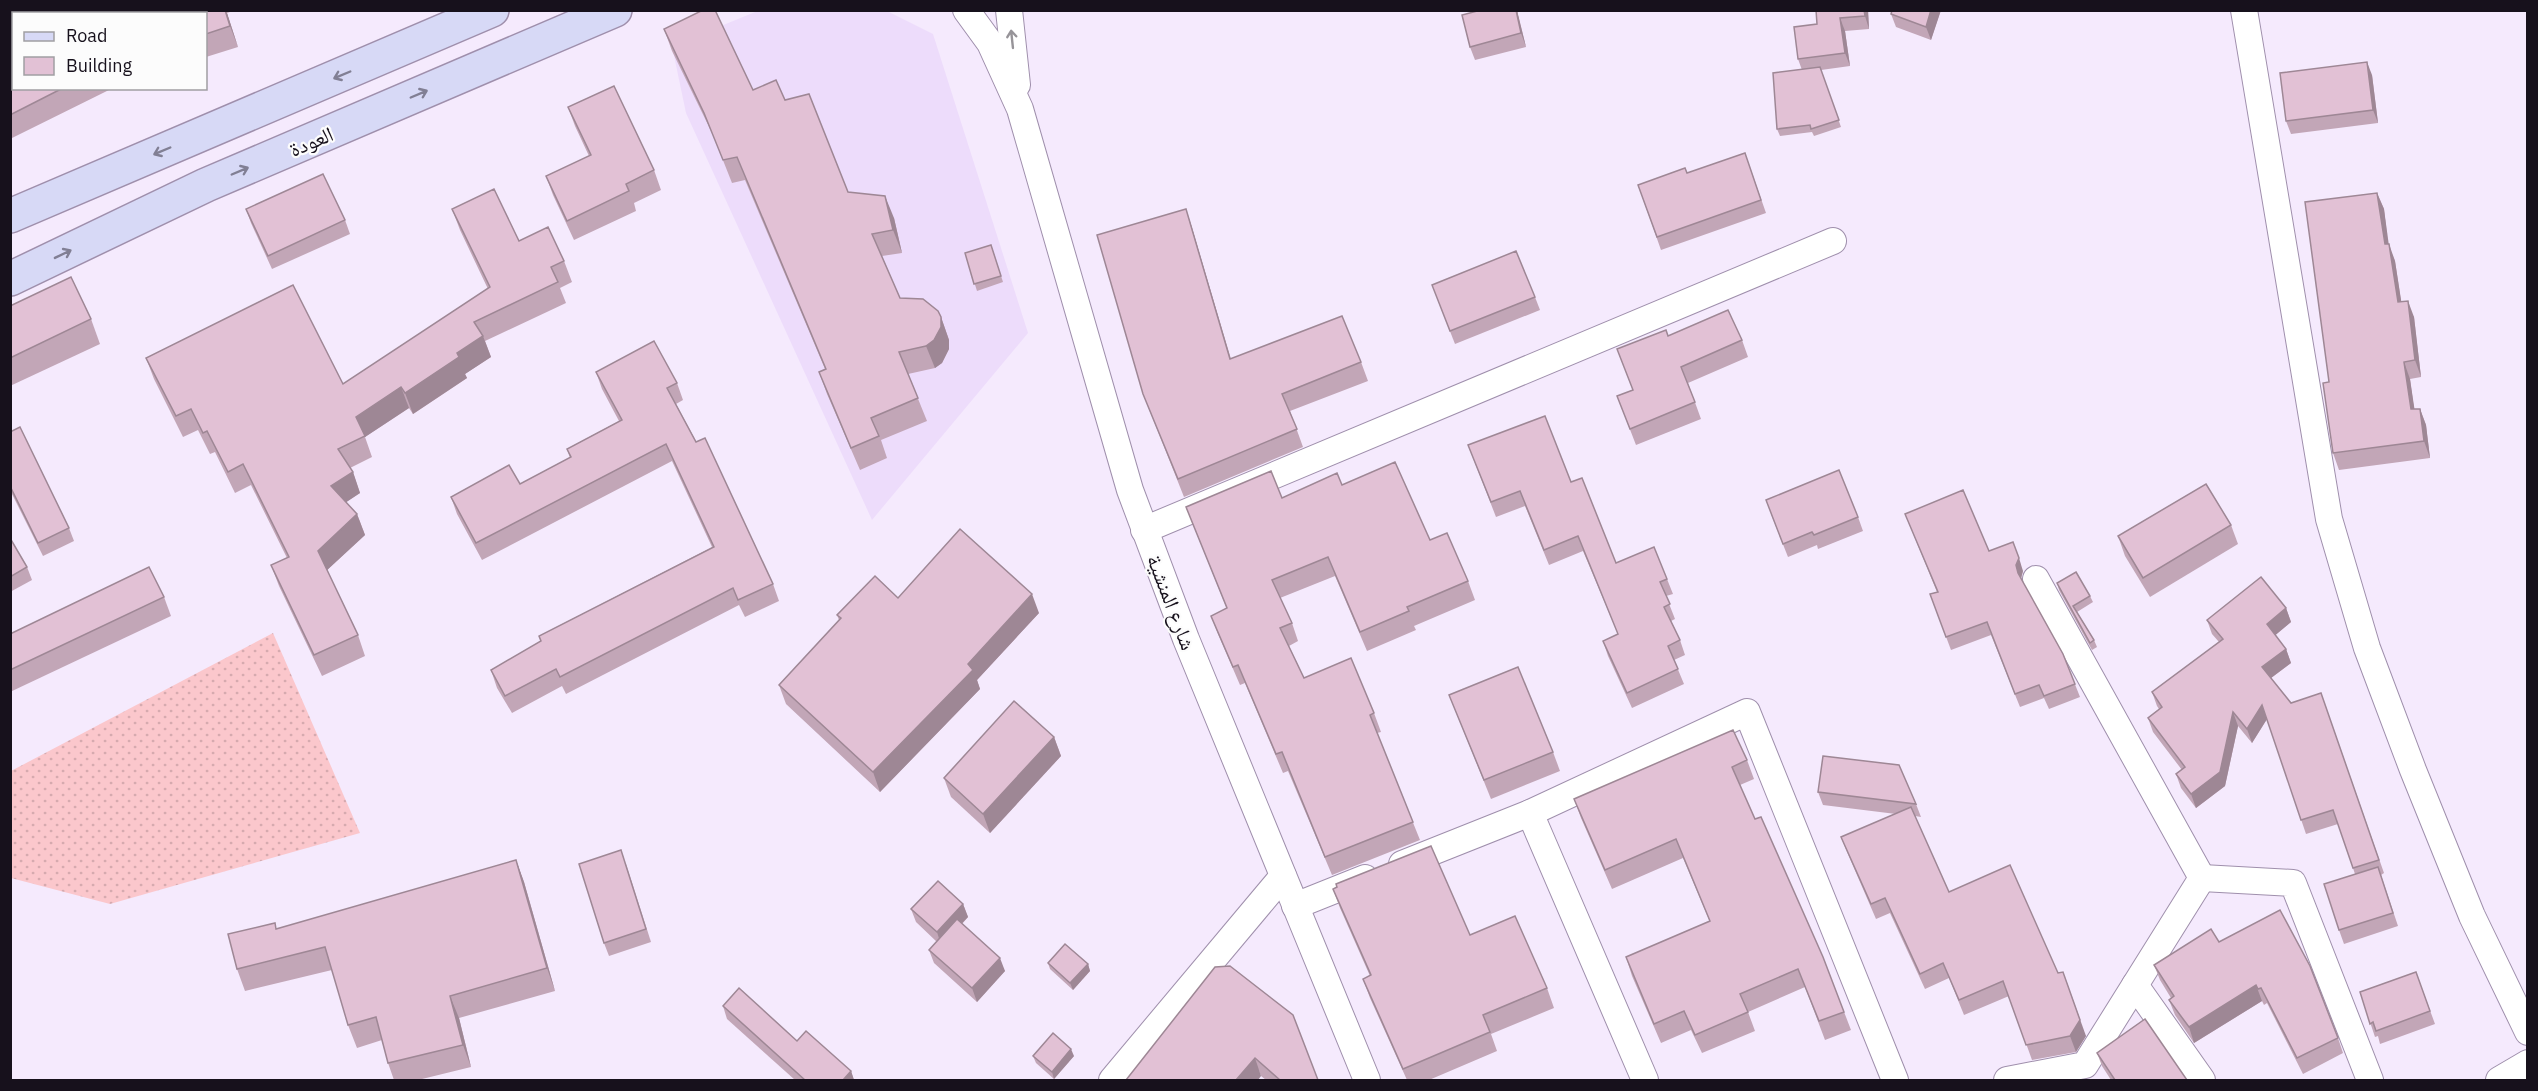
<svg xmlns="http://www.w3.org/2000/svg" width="2538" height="1091" font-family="'IBM Plex Sans','Noto Naskh Arabic',sans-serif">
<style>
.built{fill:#eddcfb}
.grass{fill:url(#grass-dots)}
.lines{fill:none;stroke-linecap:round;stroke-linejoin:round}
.street-casing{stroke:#9f8fac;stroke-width:28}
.secondary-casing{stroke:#9f8fac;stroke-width:36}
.street{stroke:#fff;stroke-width:26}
.secondary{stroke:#d7d9f6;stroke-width:33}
.wall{fill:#c2a6b7}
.shaded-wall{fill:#9e8795}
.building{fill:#e2c1d5;stroke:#9e8795;stroke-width:1.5}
.oneway{stroke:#979499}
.oneway2{stroke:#817f94}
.labels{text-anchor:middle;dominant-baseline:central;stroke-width:4.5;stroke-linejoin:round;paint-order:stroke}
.street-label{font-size:21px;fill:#17111c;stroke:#fcfcfc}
</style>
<defs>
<pattern id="grass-dots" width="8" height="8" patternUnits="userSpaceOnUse" patternTransform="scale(1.5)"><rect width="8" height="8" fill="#fbc7cc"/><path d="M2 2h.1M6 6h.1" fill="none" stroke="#d6aaaf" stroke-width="1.8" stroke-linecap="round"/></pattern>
</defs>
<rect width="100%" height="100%" fill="#f5eafd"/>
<polygon class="built" points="760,10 887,11 933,34 1028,333 872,520 686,113 672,46"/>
<polygon class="grass" points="273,633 360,833 110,904 11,878 11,771"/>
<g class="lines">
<g class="street-casing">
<g id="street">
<polyline points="966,10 990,43 1020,109 1130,490 1186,639 1367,1080"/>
<polyline points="1009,10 1017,85"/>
<polyline points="2244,10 2329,519 2367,648 2413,770 2472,916 2528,1032"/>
<polyline points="1144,530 1833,241"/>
<polyline points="1530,813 1645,1080"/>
<polyline points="1402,864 1530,813 1747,712 1895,1080"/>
<polyline points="2202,878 2293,883 2370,1080"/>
<polyline points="1295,906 1365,878"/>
<polyline points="2135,985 2202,1080"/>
<polyline points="1112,1080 1283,876"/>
<polyline points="2007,1080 2085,1065 2202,878 2036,579"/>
<polyline points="2499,1080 2528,1063"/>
</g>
</g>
<g class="secondary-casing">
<g id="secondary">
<polyline points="10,216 492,10"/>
<polyline points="10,279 206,185 615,10"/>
</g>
</g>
<use href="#street" class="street"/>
<use href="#secondary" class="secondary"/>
</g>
<g class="wall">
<polygon points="50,10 236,10 227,13 238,47 206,57 206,14"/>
<polygon points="1481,10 1517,10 1526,47 1475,60 1470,47"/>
<polygon points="1816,10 1868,10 1869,29 1845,31 1850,66 1821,70 1841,127 1814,136 1812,132 1780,136 1777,129 1802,70 1798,59 1817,24"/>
<polygon points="1941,10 1931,40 1896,27 1891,14"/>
<polygon points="664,29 753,90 785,100 848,192 894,218 902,253 882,256 900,298 941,317 949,340 949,349 942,363 935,368 908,374 927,421 881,440 887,458 860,470 827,394 819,372 825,369 745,180 732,183 713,135 672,51"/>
<polygon points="10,41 14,88 113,88 10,139"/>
<polygon points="2372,75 2378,123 2291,134 2286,121"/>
<polygon points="568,107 654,170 661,190 634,203 636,211 574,240 553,195 546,176 589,156 575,126"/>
<polygon points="1745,153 1766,213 1661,250 1638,185 1687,173"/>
<polygon points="2377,193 2384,209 2388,244 2395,261 2401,301 2414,317 2421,377 2410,379 2414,409 2420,409 2426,425 2430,458 2339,470 2333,453 2329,382"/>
<polygon points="246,209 345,220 350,234 272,269 251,223"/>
<polygon points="452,209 564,261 572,282 560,288 566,303 485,341 491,357 465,374 467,378 413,414 409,408 365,437 372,457 350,468 353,472 360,493 346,502 357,514 365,535 327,570 358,635 365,656 322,676 279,586 271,565 287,558 251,485 235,493 215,452 210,454 198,430 183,437 154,379 146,358 343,384 488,289 460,230"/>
<polygon points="1186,209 1192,228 1231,359 1361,362 1368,381 1290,411 1303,447 1184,497 1143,394"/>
<polygon points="991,245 1003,282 977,291 965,253"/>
<polygon points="1535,297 1540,310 1455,344 1437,298"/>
<polygon points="10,306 91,319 100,344 10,386"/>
<polygon points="1668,336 1742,340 1748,357 1688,383 1701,419 1636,445 1617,396 1633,390 1617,349"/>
<polygon points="596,372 677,383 683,400 676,404 773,584 779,601 745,617 739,605 566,694 562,686 512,713 497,688 491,670 541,641 539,636 712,547 672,461 482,560 457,514 451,497 520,484 570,458 567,449 619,421 602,389"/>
<polygon points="10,432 69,528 74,541 43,556 10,490"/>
<polygon points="1468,445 1571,482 1616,563 1667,579 1673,594 1666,596 1675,619 1671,621 1680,640 1685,655 1674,660 1684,684 1632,708 1608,656 1603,641 1618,634 1583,551 1549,565 1525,506 1496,517"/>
<polygon points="1342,485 1430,540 1468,581 1475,600 1414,626 1416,630 1367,651 1335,576 1280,598 1292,623 1298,641 1289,646 1304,678 1374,713 1381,732 1377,733 1420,840 1332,875 1288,771 1283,773 1245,683 1240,685 1218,634 1211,616 1227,609 1186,507 1282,498"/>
<polygon points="1771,514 1858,517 1863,531 1818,549 1817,545 1788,557"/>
<polygon points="1905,514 1989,551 2023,571 2021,579 2063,654 2080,697 2049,709 2044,698 2020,707 1991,635 1951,650 1930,594 1937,592"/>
<polygon points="2231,525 2238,544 2150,597 2125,556 2118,536"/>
<polygon points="10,538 27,567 32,580 10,592"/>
<polygon points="2057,583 2090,596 2093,602 2077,612 2094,640 2097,647 2092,650 2059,590"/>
<polygon points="164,597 171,616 10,692 10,634"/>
<polygon points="898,598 1039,613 977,680 980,689 880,792 786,704 779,685 839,620 837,615"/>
<polygon points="2286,608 2291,622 2275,635 2286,649 2291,663 2271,678 2291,703 2321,693 2384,873 2381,875 2398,926 2344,944 2339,930 2355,874 2338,824 2306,834 2267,719 2252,743 2238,726 2225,786 2196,808 2181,788 2176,774 2182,770 2153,732 2148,718 2159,709 2157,706 2152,692 2219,642 2212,634 2207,620"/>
<polygon points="1449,695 1553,752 1560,771 1491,799"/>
<polygon points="1054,737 1061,756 990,833 951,797 944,778"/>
<polygon points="1747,760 1754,779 1740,785 1755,819 1823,957 1851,1030 1825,1040 1805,987 1748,1012 1755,1031 1702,1053 1691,1030 1661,1043 1632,976 1626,957 1710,922 1683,858 1612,889 1581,818 1574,799"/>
<polygon points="1818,792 1916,804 1921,817 1915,816 1949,892 2086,1036 2076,1052 2032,1060 2009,996 1964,1015 1949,978 1925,989 1890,913 1876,919 1847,852 1841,837 1896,814 1823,805"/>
<polygon points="516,860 524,882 555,991 459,1018 471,1067 418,1080 394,1080 388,1063 382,1040 357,1048 348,1025 332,970 245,991 237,969 277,929"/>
<polygon points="626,864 651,942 609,956 604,943"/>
<polygon points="1333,889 1470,935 1547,988 1554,1008 1491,1034 1497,1051 1429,1080 1407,1080 1370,998 1363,979 1370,976 1340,908"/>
<polygon points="963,904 968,917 962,924 1005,971 977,1002 934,963 929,950 937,942 916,922 911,909"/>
<polygon points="2219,942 2338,1038 2343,1053 2303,1074 2267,1003 2264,1005 2262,1001 2194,1043 2175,1015 2169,1000 2171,998 2160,980 2154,965"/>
<polygon points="1048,963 1088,964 1090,971 1073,990 1050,969"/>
<polygon points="1215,967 1318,1080 1266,1080 1261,1076"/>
<polygon points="2416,972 2435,1024 2380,1044 2378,1036 2375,1037 2360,992"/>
<polygon points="723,1006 797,1041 851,1071 854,1080 795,1080 727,1019"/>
<polygon points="2097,1053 2187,1080 2111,1080 2102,1066"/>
<polygon points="1033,1056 1074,1056 1054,1079 1036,1063"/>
</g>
<g class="shaded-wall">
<polygon points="225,10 226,10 238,47 230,26"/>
<polygon points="1516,10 1517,10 1518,15 1526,47 1521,33"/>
<polygon points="1864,10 1868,10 1869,29 1865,16"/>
<polygon points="1931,10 1941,10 1931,40 1926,27"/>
<polygon points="1840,18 1845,31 1850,66 1845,53"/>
<polygon points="2367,62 2372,75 2378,123 2373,110"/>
<polygon points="2377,193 2384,209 2391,261 2385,244"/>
<polygon points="885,196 894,218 902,253 893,230"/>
<polygon points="1186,209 1192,228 1236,378 1230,359"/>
<polygon points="2389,244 2395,261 2404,319 2398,302"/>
<polygon points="2408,301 2414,317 2421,377 2415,360"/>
<polygon points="941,317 949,340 949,349 942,363 935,368 926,346"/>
<polygon points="483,336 491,357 465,374 467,378 413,414 405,393 457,353"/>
<polygon points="2404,362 2410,379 2417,426 2411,409"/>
<polygon points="401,387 409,408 365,437 356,417"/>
<polygon points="2420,409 2426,425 2430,458 2424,441"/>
<polygon points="353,472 360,493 339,507 331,486"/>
<polygon points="357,514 365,535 325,572 318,551"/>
<polygon points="2019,558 2023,571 2021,578 2018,573 2016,565"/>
<polygon points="1032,594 1039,613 977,680 980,689 880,792 873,772 968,664"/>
<polygon points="2286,608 2291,622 2272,638 2267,624"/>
<polygon points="2286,649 2291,663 2267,681 2262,667"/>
<polygon points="2262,705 2267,719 2252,743 2247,729"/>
<polygon points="2233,712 2238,726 2225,786 2196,808 2191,794"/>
<polygon points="1054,737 1061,756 990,833 983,814"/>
<polygon points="516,860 524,882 555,991 547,968"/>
<polygon points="963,904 968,917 941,945 937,932"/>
<polygon points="1000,958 1005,971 977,1002 972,988"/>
<polygon points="1088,964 1090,971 1073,990 1070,983"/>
<polygon points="2063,972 2086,1036 2076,1052 2070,1036"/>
<polygon points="2256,985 2262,1001 2194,1043 2189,1027"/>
<polygon points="450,996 459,1018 471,1067 463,1045"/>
<polygon points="1071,1049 1074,1056 1054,1079 1052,1072"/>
<polygon points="1255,1058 1261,1076 1258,1080 1236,1080"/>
<polygon points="851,1071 854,1080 843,1080"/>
</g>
<g class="building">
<polygon points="50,10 225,10 230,26 206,34 206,14 49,14"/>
<polygon points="703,10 715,10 753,90 776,80 785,100 809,94 848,192 885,196 893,230 872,234 900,298 923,299 938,311 941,317 941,327 934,340 926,346 899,352 918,398 871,418 879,436 851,448 819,372 826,369 737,157 723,160 704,113 664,29"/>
<polygon points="1481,10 1516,10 1521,33 1470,47 1462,15"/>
<polygon points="1816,10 1864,10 1865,16 1840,18 1845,53 1798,59 1794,27 1817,24"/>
<polygon points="1892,10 1931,10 1926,27 1891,14"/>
<polygon points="14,40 14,88 63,88 10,115 10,41"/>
<polygon points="2367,62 2373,110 2286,121 2280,73"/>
<polygon points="1820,67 1839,120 1811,129 1810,125 1777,129 1773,73"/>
<polygon points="614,86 654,170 626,184 629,191 567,221 546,176 591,155 568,107"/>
<polygon points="1745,153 1761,200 1657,237 1638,185 1685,168 1687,173"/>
<polygon points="323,174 345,220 268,256 246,209"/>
<polygon points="494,189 519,241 548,227 564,261 551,267 558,282 474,322 483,336 457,353 459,357 405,393 401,387 356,417 365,436 338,449 353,472 331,486 357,514 318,551 358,635 314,655 271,565 289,557 243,464 228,472 207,431 203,433 191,409 176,416 146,358 293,285 343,384 490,287 452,209"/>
<polygon points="2377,193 2385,244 2389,244 2398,302 2408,301 2415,360 2404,362 2411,409 2420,409 2424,441 2333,453 2323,383 2329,382 2305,202"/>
<polygon points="1186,209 1230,359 1342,316 1361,362 1282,394 1297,429 1178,479 1143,394 1097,235"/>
<polygon points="991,245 1001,276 974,284 965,253"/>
<polygon points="1516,251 1535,297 1450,331 1432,285"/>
<polygon points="71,277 91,319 10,358 10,306"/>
<polygon points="1728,310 1742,340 1681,367 1695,402 1630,429 1617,396 1633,390 1617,349 1666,330 1668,336"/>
<polygon points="654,341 677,383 667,388 696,442 705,438 773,584 738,600 733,588 560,677 556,669 505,696 491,670 541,641 539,636 714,547 666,444 476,543 451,497 509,465 520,484 571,457 567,449 622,420 596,372"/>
<polygon points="1545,416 1571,482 1582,478 1616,563 1654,547 1667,579 1660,582 1670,604 1664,607 1680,640 1668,646 1678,669 1627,693 1603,641 1618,634 1578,536 1544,550 1520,491 1491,502 1468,445"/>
<polygon points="20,427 69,528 38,543 10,486 10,432"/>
<polygon points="1395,462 1430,540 1447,533 1468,581 1407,607 1409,611 1360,632 1328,557 1272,580 1292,623 1280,628 1304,678 1351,658 1374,713 1370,715 1413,822 1325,857 1282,752 1276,754 1238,665 1233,667 1211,616 1227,608 1186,507 1271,471 1282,498 1337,473 1342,485"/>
<polygon points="1839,470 1858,517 1814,535 1812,532 1783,544 1766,500"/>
<polygon points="2206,484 2231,525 2143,578 2118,536"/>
<polygon points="1963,490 1989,551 2013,542 2019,558 2016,565 2018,573 2063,654 2075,684 2044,696 2039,685 2015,694 1987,622 1946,637 1930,594 1938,592 1905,514"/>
<polygon points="960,529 1032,594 968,664 973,670 873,772 779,685 841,618 837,615 875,576 898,598"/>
<polygon points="10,538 27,567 10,577"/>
<polygon points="149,567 164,597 10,670 10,634"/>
<polygon points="2076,572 2090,596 2073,606 2094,640 2090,643 2057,583"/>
<polygon points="2261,577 2286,608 2267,624 2286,649 2262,667 2291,703 2321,693 2379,860 2353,868 2333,810 2301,820 2262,705 2247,729 2233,712 2220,772 2191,794 2176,774 2185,767 2148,718 2162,707 2152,692 2223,639 2207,620"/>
<polygon points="1518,667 1553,752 1484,780 1449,695"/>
<polygon points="1014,701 1054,737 983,814 944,778"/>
<polygon points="1733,730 1747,760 1732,767 1755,819 1761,817 1823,957 1844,1012 1819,1021 1798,969 1740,994 1748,1012 1695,1035 1684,1011 1654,1024 1626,957 1710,921 1676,839 1605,870 1574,799"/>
<polygon points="1823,756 1899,765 1916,804 1818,792"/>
<polygon points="1911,807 1949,892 2010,865 2058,973 2063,972 2080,1020 2070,1036 2026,1045 2003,981 1959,1000 1943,963 1920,974 1885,898 1871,904 1841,837"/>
<polygon points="1431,846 1470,935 1515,916 1547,988 1483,1015 1490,1032 1403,1069 1363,979 1371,975 1333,889 1337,887 1336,884"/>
<polygon points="621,850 646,929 604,943 579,864"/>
<polygon points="516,860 547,968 450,996 463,1045 388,1063 376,1017 348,1025 325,947 237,969 228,934 275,923 276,929"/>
<polygon points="2378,867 2393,913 2339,930 2324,884"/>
<polygon points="938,881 963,904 937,932 911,909"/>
<polygon points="2280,910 2310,966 2338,1038 2297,1058 2261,988 2258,989 2256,985 2189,1027 2169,1000 2174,996 2154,965 2211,929 2219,942"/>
<polygon points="957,919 1000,958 972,988 929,950"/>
<polygon points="1065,944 1088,964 1070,983 1048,963"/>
<polygon points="1230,966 1293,1015 1318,1080 1280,1080 1255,1058 1236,1080 1126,1080 1215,967"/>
<polygon points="2416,972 2430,1011 2376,1031 2373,1022 2370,1024 2360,992"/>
<polygon points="739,988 797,1041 806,1031 851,1071 843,1080 805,1080 723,1006"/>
<polygon points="2145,1019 2187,1080 2115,1080 2097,1053"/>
<polygon points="1053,1033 1071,1049 1052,1072 1033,1056"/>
</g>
<defs><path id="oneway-shaft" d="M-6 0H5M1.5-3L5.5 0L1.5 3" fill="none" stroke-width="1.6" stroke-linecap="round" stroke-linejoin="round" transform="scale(1.5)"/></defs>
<use class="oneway" href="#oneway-shaft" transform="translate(1012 39) rotate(-96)"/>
<g class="oneway2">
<use href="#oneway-shaft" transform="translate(342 75) rotate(157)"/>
<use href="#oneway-shaft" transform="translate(419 94) rotate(-23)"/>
<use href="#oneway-shaft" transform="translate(162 151) rotate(157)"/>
<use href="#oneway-shaft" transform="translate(240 171) rotate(-23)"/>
<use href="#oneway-shaft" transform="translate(63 254) rotate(-26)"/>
</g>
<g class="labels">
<g class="street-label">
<text transform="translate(311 141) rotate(-23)">العودة</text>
<text transform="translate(1172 602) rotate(69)">شارع المنشية</text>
</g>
</g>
<rect width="2538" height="1091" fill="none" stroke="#17111c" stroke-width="24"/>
<rect x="12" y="12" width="195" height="78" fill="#fcfcfc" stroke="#a09ea2" stroke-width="1.5"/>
<rect x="24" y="32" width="30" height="9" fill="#d7d9f6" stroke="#a09ea2" stroke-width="1.5"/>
<text x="66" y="42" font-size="18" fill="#17111c">Road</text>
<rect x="24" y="57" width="30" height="18" fill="#e2c1d5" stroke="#a09ea2" stroke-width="1.5"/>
<text x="66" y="72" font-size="18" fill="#17111c">Building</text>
</svg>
